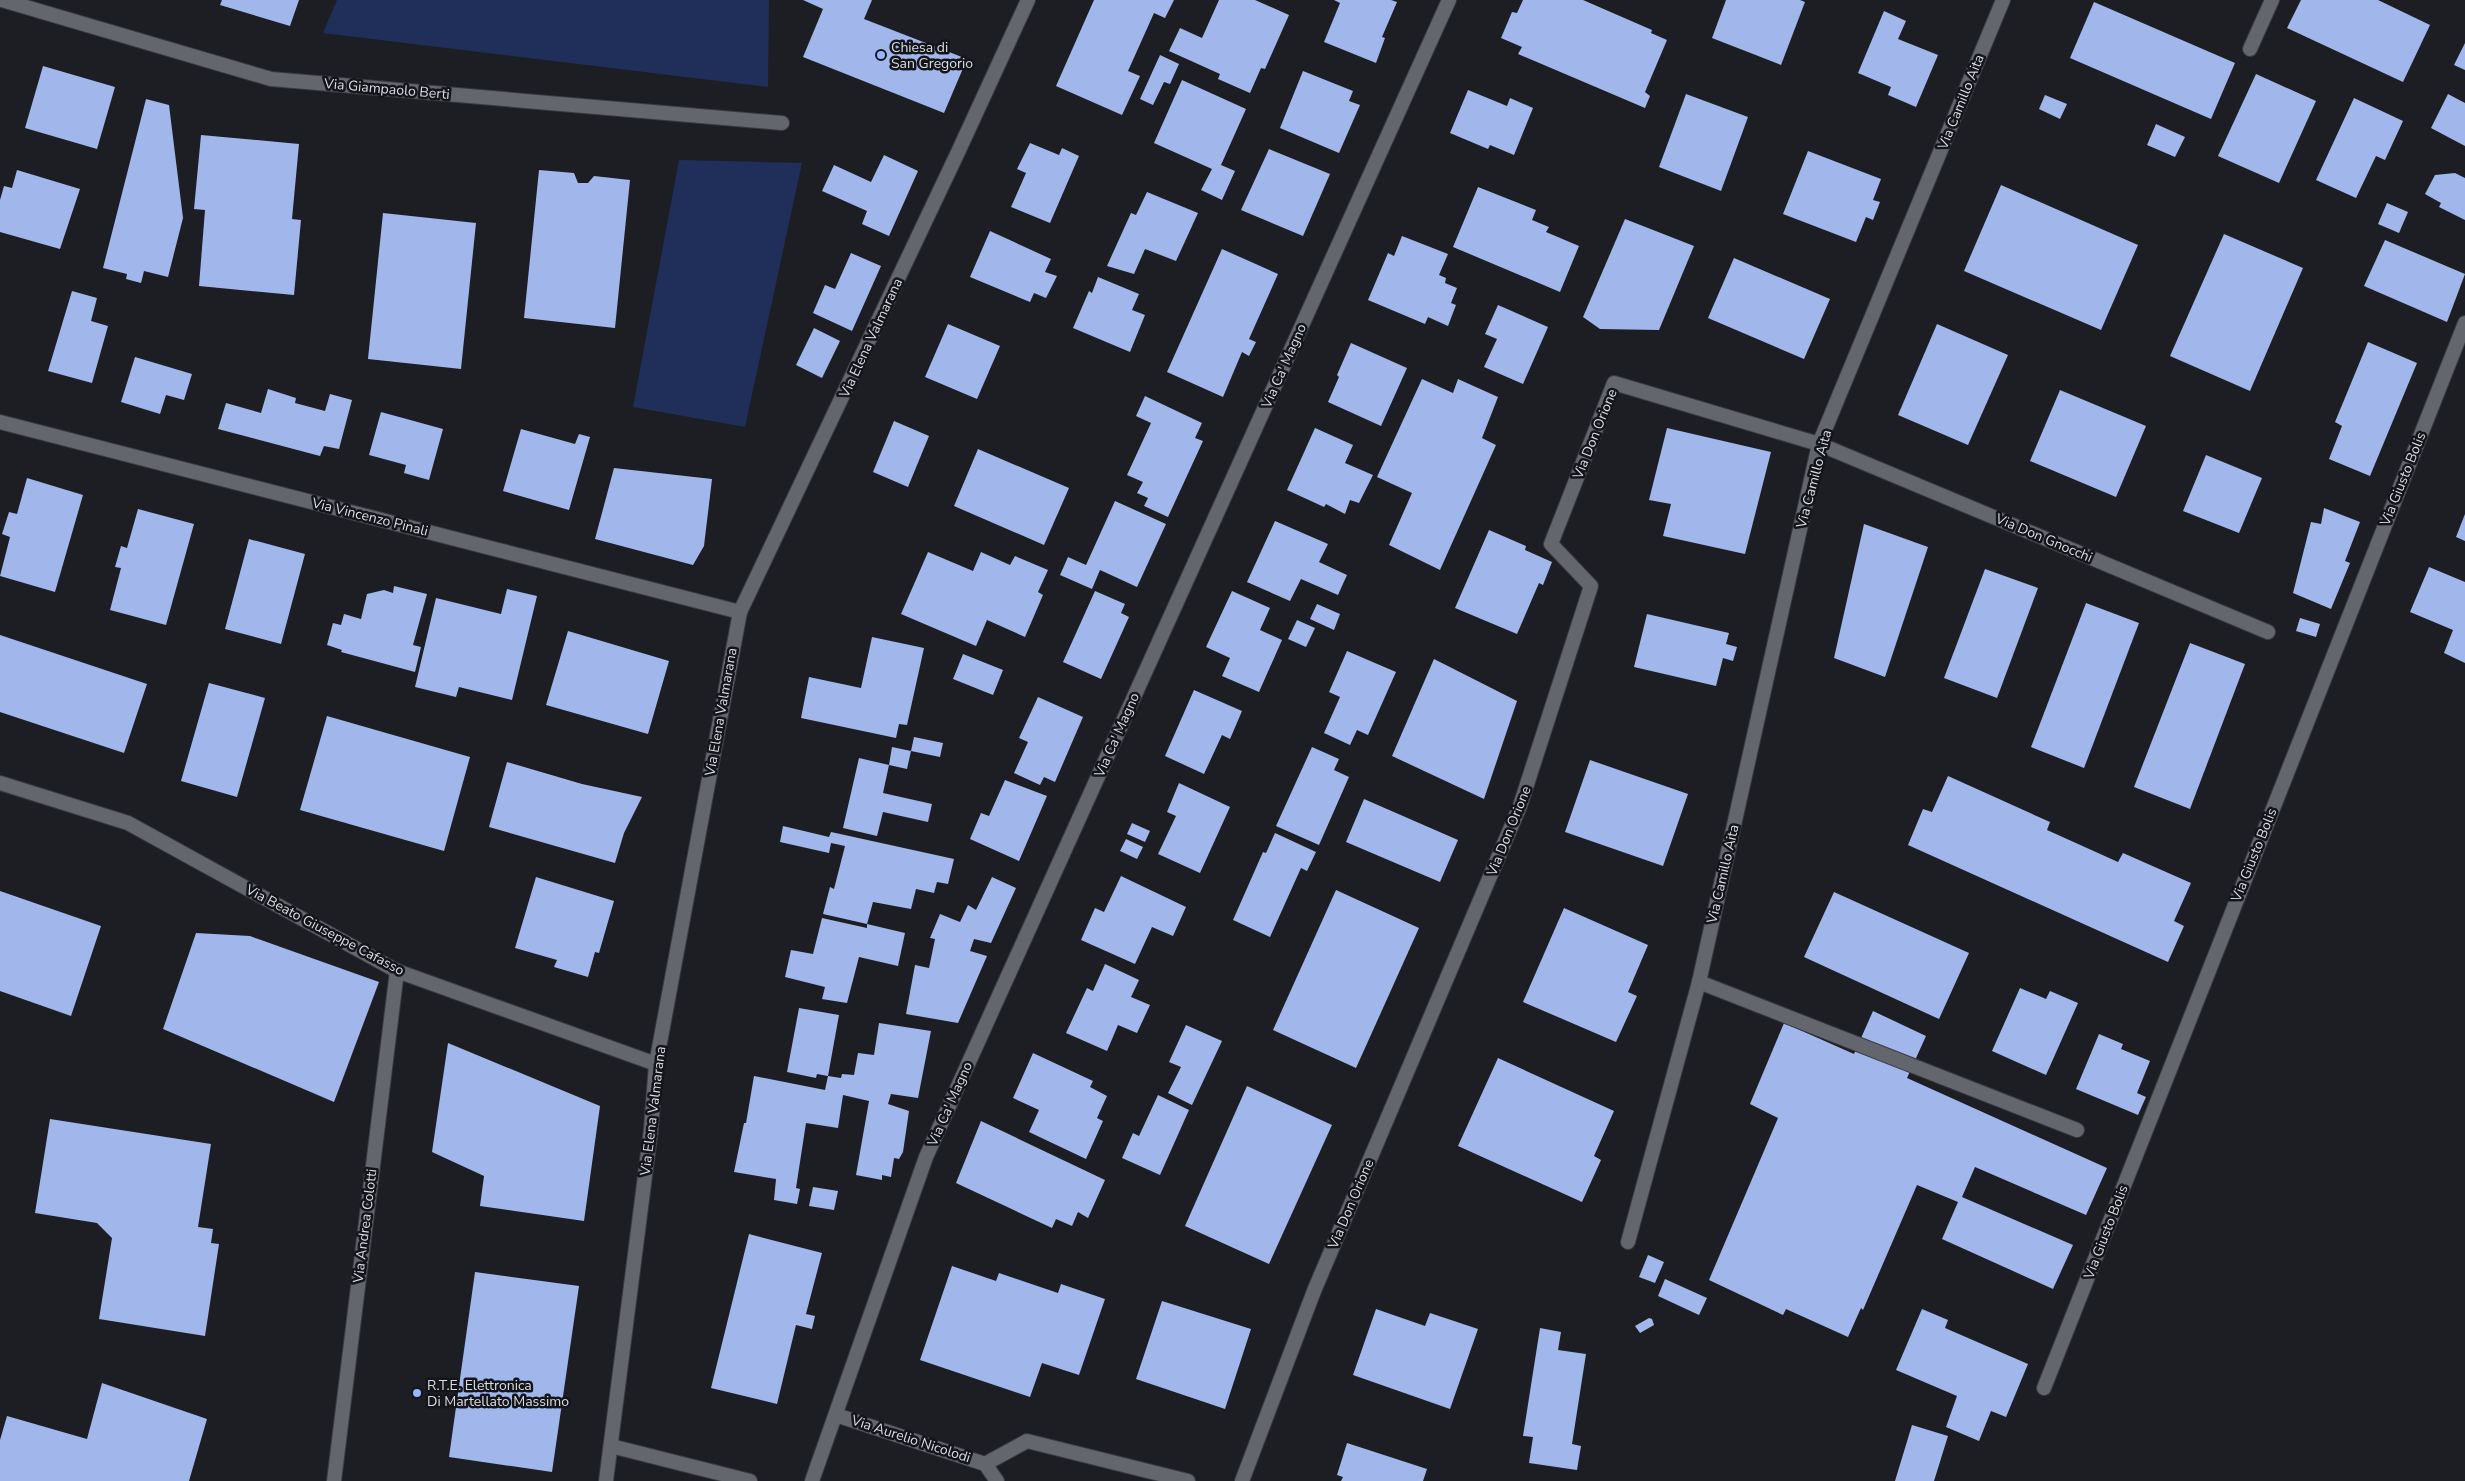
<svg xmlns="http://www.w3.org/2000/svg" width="2465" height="1481" font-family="'Nunito Sans',sans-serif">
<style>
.green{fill:#1f2f59}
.building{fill:#a1b7eb}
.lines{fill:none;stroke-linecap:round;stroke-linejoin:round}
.minor-casing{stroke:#393b40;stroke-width:16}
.minor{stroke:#63666d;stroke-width:14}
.poi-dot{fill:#98b5fd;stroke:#13151b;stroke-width:2}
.labels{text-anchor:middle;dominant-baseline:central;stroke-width:5;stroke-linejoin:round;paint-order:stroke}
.poi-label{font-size:14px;fill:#dadce0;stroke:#13151b;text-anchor:start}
.street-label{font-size:14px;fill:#dadce0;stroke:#13151b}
</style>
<rect width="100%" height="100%" fill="#1c1e24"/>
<g class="green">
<polygon points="337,0 769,0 768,87 323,33"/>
<polygon points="679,160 802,163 745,427 633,407"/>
</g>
<g class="building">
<polygon points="222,0 299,0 290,26 220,5"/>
<polygon points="803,0 872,0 864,19 967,59 944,113 803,57 823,9"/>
<polygon points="1094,0 1174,0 1165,18 1154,13 1128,71 1140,76 1122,115 1056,86"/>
<polygon points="1219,0 1255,0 1289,15 1265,69 1261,68 1250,93 1218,79 1220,74 1169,51 1180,28 1202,38"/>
<polygon points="1334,0 1391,0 1397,2 1382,37 1385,38 1376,63 1324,42 1340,3"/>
<polygon points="1523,0 1583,0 1652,30 1651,33 1667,40 1645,92 1650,96 1645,108 1518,54 1522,47 1501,38 1512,12 1517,13"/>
<polygon points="1726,0 1800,0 1805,2 1781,65 1712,38"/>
<polygon points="2301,0 2378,0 2430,25 2403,82 2287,28"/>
<polygon points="2094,2 2235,63 2211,119 2070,58"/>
<polygon points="1884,11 1906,21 1898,39 1938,55 1916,107 1888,95 1891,87 1858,73"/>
<polygon points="2465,43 2465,70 2454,65"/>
<polygon points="1160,55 1179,64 1170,84 1164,82 1153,105 1140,99"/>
<polygon points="43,66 115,87 97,149 25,128"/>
<polygon points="1303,71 1353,91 1349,101 1360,105 1339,153 1280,128"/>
<polygon points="2256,74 2316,101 2279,183 2218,156"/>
<polygon points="1182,80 1246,109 1221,165 1235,171 1222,200 1201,190 1212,169 1154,143"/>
<polygon points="1468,90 1507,106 1510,98 1533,108 1514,155 1490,145 1488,149 1450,133"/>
<polygon points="1686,94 1748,117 1721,191 1659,167"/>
<polygon points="2448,94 2465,103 2465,146 2431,128"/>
<polygon points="2045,95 2067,104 2060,119 2039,109"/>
<polygon points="2354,98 2403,121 2385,160 2376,156 2356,198 2316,180"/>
<polygon points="146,99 169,105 183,218 168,277 144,271 141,283 126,279 127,274 103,268"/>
<polygon points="2156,124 2185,137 2175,157 2147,145"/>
<polygon points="201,135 299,144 292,219 301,220 294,295 199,286 205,210 194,209"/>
<polygon points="1030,143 1059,155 1062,148 1079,156 1050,223 1011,207 1026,173 1017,169"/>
<polygon points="1269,149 1330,174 1303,236 1241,210"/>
<polygon points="1808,151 1881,179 1873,200 1880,202 1873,220 1866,217 1856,242 1783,214"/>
<polygon points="884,155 918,171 889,236 862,224 867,211 822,191 834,165 871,182"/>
<polygon points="17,170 80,189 60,249 0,232 0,200 4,186 12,188"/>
<polygon points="539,170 574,173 578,183 588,183 594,176 630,180 615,328 524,318"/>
<polygon points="2455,173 2465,178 2465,220 2439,207 2441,203 2425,194 2435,175"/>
<polygon points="2001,185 2138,245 2101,330 1964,271"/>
<polygon points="1478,187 1536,210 1532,220 1549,227 1546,232 1579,246 1560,292 1453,247"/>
<polygon points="1147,192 1198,213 1176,261 1145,249 1134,274 1107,266 1131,213 1136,215"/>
<polygon points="2387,203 2408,212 2399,233 2378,224"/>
<polygon points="383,213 476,223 461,369 368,359"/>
<polygon points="1625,219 1694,246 1659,330 1600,329 1583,317"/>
<polygon points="990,231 1051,259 1045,272 1057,276 1046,298 1034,293 1030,302 970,277"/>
<polygon points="2224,234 2303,268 2250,391 2170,356"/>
<polygon points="1402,236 1448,254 1439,275 1446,278 1445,283 1457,288 1451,303 1456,305 1448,326 1428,317 1425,324 1368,300 1388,253 1394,256"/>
<polygon points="2385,240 2465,274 2447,322 2364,286"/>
<polygon points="1222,249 1278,274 1249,339 1256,342 1249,356 1242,352 1223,397 1167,372"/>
<polygon points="851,253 881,266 852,331 813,313 825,285 835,289"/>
<polygon points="1734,258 1830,299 1804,359 1708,318"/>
<polygon points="1098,277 1139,294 1132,310 1145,315 1130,352 1073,328 1089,291 1092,293"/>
<polygon points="72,291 97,298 91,321 108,326 92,383 48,371"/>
<polygon points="1498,305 1548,327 1523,384 1484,367 1497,339 1485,334"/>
<polygon points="948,324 1000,346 977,399 925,377"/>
<polygon points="1937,324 2008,355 1968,445 1898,415"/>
<polygon points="814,328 840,341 822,378 796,365"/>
<polygon points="2368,342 2417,363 2370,476 2329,459 2342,426 2335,422"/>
<polygon points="1351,343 1407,368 1381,426 1328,402 1339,377 1337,375"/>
<polygon points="135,357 192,374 184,400 166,395 160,414 121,402"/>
<polygon points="1422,379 1453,393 1458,379 1498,397 1482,438 1496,445 1440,570 1389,545 1412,493 1377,477"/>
<polygon points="268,389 296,398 295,403 325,411 330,394 352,400 339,449 324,446 320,456 218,429 226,403 261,413"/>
<polygon points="2060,390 2146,426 2116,497 2030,461"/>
<polygon points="1145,396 1202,423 1195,438 1203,441 1168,517 1144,506 1148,498 1137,493 1143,482 1127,475 1151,423 1136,416"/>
<polygon points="381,412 443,429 429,480 404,473 406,465 369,455"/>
<polygon points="894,421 929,436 908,487 873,472"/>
<polygon points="1315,428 1353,445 1345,463 1373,475 1359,503 1350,500 1345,514 1326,504 1324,507 1287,490"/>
<polygon points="1667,428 1771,452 1745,554 1663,536 1671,504 1649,500"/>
<polygon points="521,429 575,444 579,434 590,437 569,510 503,491"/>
<polygon points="978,449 1069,488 1044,545 954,506"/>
<polygon points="2206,455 2262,478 2239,533 2183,511"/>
<polygon points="614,468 712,479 704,546 693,565 595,539"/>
<polygon points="27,478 83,495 55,592 0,576 10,537 2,534 9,512 17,514"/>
<polygon points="1115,501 1166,524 1137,587 1100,570 1092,589 1060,575 1068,557 1086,565"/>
<polygon points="2324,508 2360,522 2345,561 2350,563 2331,609 2293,593 2311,522 2321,524"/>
<polygon points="138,509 194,524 166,625 110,610 121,568 115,567 121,546 127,548"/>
<polygon points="2465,514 2465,541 2456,537"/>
<polygon points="1275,521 1328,544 1319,562 1347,575 1338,595 1301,579 1290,601 1247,582"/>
<polygon points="1864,524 1928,547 1885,677 1834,658"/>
<polygon points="1489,530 1526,546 1525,550 1552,562 1543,585 1539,583 1517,634 1455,608"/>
<polygon points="249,539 305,554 281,644 225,629"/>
<polygon points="928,552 973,571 981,552 1010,565 1015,556 1048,570 1038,592 1043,595 1025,637 987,620 976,646 901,614"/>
<polygon points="2429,567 2465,582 2465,663 2444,653 2453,630 2410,612"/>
<polygon points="1985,569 2038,588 1997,698 1944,678"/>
<polygon points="394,586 427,594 413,645 421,647 415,672 341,652 342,650 327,645 333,623 341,625 344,614 361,619 367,594 384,590 393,593"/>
<polygon points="507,589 537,596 512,700 459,687 456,697 415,687 436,598 501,614"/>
<polygon points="1095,591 1125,604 1121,613 1129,617 1101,679 1063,662"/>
<polygon points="1232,591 1270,608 1260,630 1282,640 1259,692 1222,676 1230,658 1206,647"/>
<polygon points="2086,603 2139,623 2084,768 2031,747"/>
<polygon points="1317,604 1340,614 1334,630 1310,619"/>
<polygon points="1647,614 1729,633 1726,644 1737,647 1733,661 1723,658 1716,686 1634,667"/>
<polygon points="2300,618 2320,624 2316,637 2296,631"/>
<polygon points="1297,620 1315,628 1306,647 1288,639"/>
<polygon points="568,631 669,661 648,734 546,705"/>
<polygon points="0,635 147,684 124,753 0,712"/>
<polygon points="872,637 924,648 907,725 899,724 896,738 801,718 809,677 861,688"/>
<polygon points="2190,643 2245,664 2190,809 2134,787"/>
<polygon points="1347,651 1396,672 1368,735 1357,730 1350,745 1324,733 1340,697 1329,692"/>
<polygon points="963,654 1003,670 993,695 953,679"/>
<polygon points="1434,659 1517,701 1484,799 1392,756"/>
<polygon points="209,683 265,698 237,797 181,781"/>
<polygon points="1194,690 1242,711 1230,739 1222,735 1204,774 1165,756"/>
<polygon points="1038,697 1083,717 1055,782 1044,777 1040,785 1014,773 1028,742 1019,738"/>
<polygon points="327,716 470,757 444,851 300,810"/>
<polygon points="914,737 943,743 940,757 911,751 907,769 889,765 883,793 932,804 928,822 883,812 877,836 843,828 859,758 889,765 892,747 911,751"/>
<polygon points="1312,747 1339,759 1334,770 1349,777 1319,845 1276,826"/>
<polygon points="1590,760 1688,794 1663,866 1565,832"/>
<polygon points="507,762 582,784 642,797 624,833 615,863 489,827"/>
<polygon points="1948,776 2050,822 2047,830 2118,862 2123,853 2191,883 2174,921 2184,926 2168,962 1908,845 1923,809 1932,812"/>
<polygon points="1005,780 1047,796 1019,861 970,839 981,813 989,816"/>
<polygon points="1179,783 1230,807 1200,873 1158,854 1176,816 1167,812"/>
<polygon points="1364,799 1458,840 1440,882 1346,842"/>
<polygon points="1132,823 1150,831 1145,842 1127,834"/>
<polygon points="783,826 829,837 831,832 954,859 948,884 937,882 934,893 916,889 911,909 873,902 867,924 905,933 898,966 859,957 847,1003 822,999 825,987 785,977 791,950 813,954 822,918 867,928 867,924 823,914 830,887 834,889 845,846 831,843 829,853 780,842"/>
<polygon points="1275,833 1316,852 1307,871 1301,868 1270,937 1233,920 1263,852 1266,853"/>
<polygon points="1126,839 1143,847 1137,859 1120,851"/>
<polygon points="1121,876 1186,907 1173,936 1152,927 1135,964 1081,940 1095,908 1104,912"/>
<polygon points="536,877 614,901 599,953 595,952 588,977 554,967 557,960 515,948"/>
<polygon points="992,877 1016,888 991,943 974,939 970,951 987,956 958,1023 906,1014 915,965 929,968 935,939 930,938 940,914 960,922 968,905 976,910"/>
<polygon points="1336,890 1419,928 1356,1068 1273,1030"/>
<polygon points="0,891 101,926 71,1016 0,991"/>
<polygon points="1834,892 1969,953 1939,1019 1804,957"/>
<polygon points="1564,908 1648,945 1628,992 1637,996 1616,1042 1523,1002"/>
<polygon points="196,933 250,936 379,982 334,1102 163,1029"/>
<polygon points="1105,964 1139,980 1131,997 1150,1005 1137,1033 1118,1025 1107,1051 1066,1033 1087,988 1093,991"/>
<polygon points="2020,988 2046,999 2050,991 2078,1003 2046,1075 1992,1051"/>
<polygon points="799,1008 839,1015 828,1076 841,1078 842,1074 854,1075 858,1053 874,1055 879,1023 931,1031 918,1098 891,1094 888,1104 909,1111 903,1152 899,1159 894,1158 891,1177 882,1175 882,1180 856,1175 869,1101 843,1095 838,1128 806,1123 796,1188 800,1189 797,1204 774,1200 776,1179 734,1172 744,1123 746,1123 754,1076 825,1090 828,1076 817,1074 816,1078 787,1072"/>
<polygon points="1873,1011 1926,1036 1907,1078 2107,1168 2086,1215 1975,1167 1962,1197 2073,1245 2053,1289 1942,1239 1958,1202 1917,1185 1863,1310 1861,1308 1848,1337 1786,1309 1783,1315 1709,1280 1778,1118 1750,1104 1784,1023 1854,1054"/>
<polygon points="1186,1025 1222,1041 1192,1105 1168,1093 1181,1067 1169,1062"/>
<polygon points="2099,1034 2123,1044 2121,1049 2150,1061 2137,1093 2146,1097 2138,1115 2076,1089"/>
<polygon points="448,1043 600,1106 584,1221 480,1206 484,1176 432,1152"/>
<polygon points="1033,1053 1093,1081 1090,1087 1107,1096 1097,1118 1103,1121 1086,1159 1029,1132 1039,1110 1013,1098"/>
<polygon points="1498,1058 1614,1111 1594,1156 1601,1160 1582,1202 1458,1146"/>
<polygon points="1247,1086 1332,1125 1269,1264 1185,1226"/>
<polygon points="1158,1095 1189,1110 1160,1175 1122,1158 1133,1133 1139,1136"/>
<polygon points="50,1119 211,1144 198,1227 213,1229 211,1243 219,1244 205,1336 99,1319 112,1238 97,1223 35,1213"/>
<polygon points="981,1121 1105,1180 1088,1218 1078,1212 1072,1226 1056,1219 1052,1228 956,1183"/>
<polygon points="813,1187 838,1191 834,1210 809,1206"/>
<polygon points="749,1234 822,1253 806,1314 815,1316 812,1329 796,1325 777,1404 711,1388"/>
<polygon points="1648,1255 1664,1262 1655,1283 1639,1277"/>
<polygon points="952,1266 996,1281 999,1273 1058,1293 1061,1284 1105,1299 1079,1375 1042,1363 1030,1397 920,1360"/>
<polygon points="475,1272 579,1286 552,1472 449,1457"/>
<polygon points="1665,1279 1707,1298 1699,1315 1658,1296"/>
<polygon points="1162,1301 1251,1329 1225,1409 1136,1379"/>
<polygon points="1376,1309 1425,1326 1430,1313 1478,1329 1450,1409 1353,1375"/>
<polygon points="1922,1309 1948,1320 1945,1328 2028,1364 2006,1417 1991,1411 1979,1441 1946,1427 1957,1396 1896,1370"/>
<polygon points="1649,1318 1652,1319 1654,1325 1640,1333 1635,1326"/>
<polygon points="1540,1328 1561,1332 1558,1350 1586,1354 1572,1444 1581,1446 1577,1470 1529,1463 1533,1437 1523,1436"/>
<polygon points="102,1383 207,1419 189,1481 0,1481 0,1440 7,1416 87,1439"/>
<polygon points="1912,1425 1948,1436 1934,1481 1895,1481"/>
<polygon points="1347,1443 1427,1469 1423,1481 1341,1481 1343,1477 1337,1475"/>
</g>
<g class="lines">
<g class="minor-casing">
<g id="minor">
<polyline points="2,0 271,79 782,123"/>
<polyline points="2250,49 2272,0"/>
<polyline points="0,422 740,612"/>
<polyline points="0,783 128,823 397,971 656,1064"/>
<polyline points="1699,982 2077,1130"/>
<polyline points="1628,1242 1699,982 1819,444 2003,0"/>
<polyline points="2044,1388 2465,323"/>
<polyline points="836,1415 985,1464 997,1481"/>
<polyline points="611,1446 750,1481"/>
<polyline points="985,1464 1027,1441 1188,1481"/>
<polyline points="334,1481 397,971"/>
<polyline points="606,1481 651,1129 656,1064 740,612 959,150 1028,0"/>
<polyline points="812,1481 926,1157 1449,0"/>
<polyline points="1242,1481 1314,1291 1520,806 1591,586 1551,544 1614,383 1819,444 2268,632"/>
</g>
</g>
<use href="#minor" class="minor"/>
</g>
<g class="poi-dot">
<circle cx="881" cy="55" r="5"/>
<circle cx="417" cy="1393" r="5"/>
</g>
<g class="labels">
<g class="poi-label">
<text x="891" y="47">Chiesa di<tspan x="891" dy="16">San Gregorio</tspan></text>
<text x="427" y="1385">R.T.E. Elettronica<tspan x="427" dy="16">Di Martellato Massimo</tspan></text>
</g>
<g class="street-label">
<text transform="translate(387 89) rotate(5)">Via Giampaolo Berti</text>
<text transform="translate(1961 102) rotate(-68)">Via Camillo Aita</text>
<text transform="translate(871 338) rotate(-65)">Via Elena Valmarana</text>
<text transform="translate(1284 366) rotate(-66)">Via Ca' Magno</text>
<text transform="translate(1595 434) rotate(-68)">Via Don Orione</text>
<text transform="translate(1814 479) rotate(-75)">Via Camillo Aita</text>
<text transform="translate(2403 479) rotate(-68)">Via Giusto Bolis</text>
<text transform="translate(370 517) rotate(14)">Via Vincenzo Pinali</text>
<text transform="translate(2044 538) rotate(23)">Via Don Gnocchi</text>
<text transform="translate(721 712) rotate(-80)">Via Elena Valmarana</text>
<text transform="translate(1117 735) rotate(-66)">Via Ca' Magno</text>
<text transform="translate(1509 831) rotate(-68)">Via Don Orione</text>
<text transform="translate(2254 855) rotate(-68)">Via Giusto Bolis</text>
<text transform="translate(1723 874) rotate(-77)">Via Camillo Aita</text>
<text transform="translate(325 930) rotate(28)">Via Beato Giuseppe Cafasso</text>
<text transform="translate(950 1104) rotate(-66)">Via Ca' Magno</text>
<text transform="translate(653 1111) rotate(-83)">Via Elena Valmarana</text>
<text transform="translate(1351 1204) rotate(-67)">Via Don Orione</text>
<text transform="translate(365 1226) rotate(-83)">Via Andrea Colotti</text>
<text transform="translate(2106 1232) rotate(-69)">Via Giusto Bolis</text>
<text transform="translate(911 1439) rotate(18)">Via Aurelio Nicolodi</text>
</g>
</g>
</svg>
